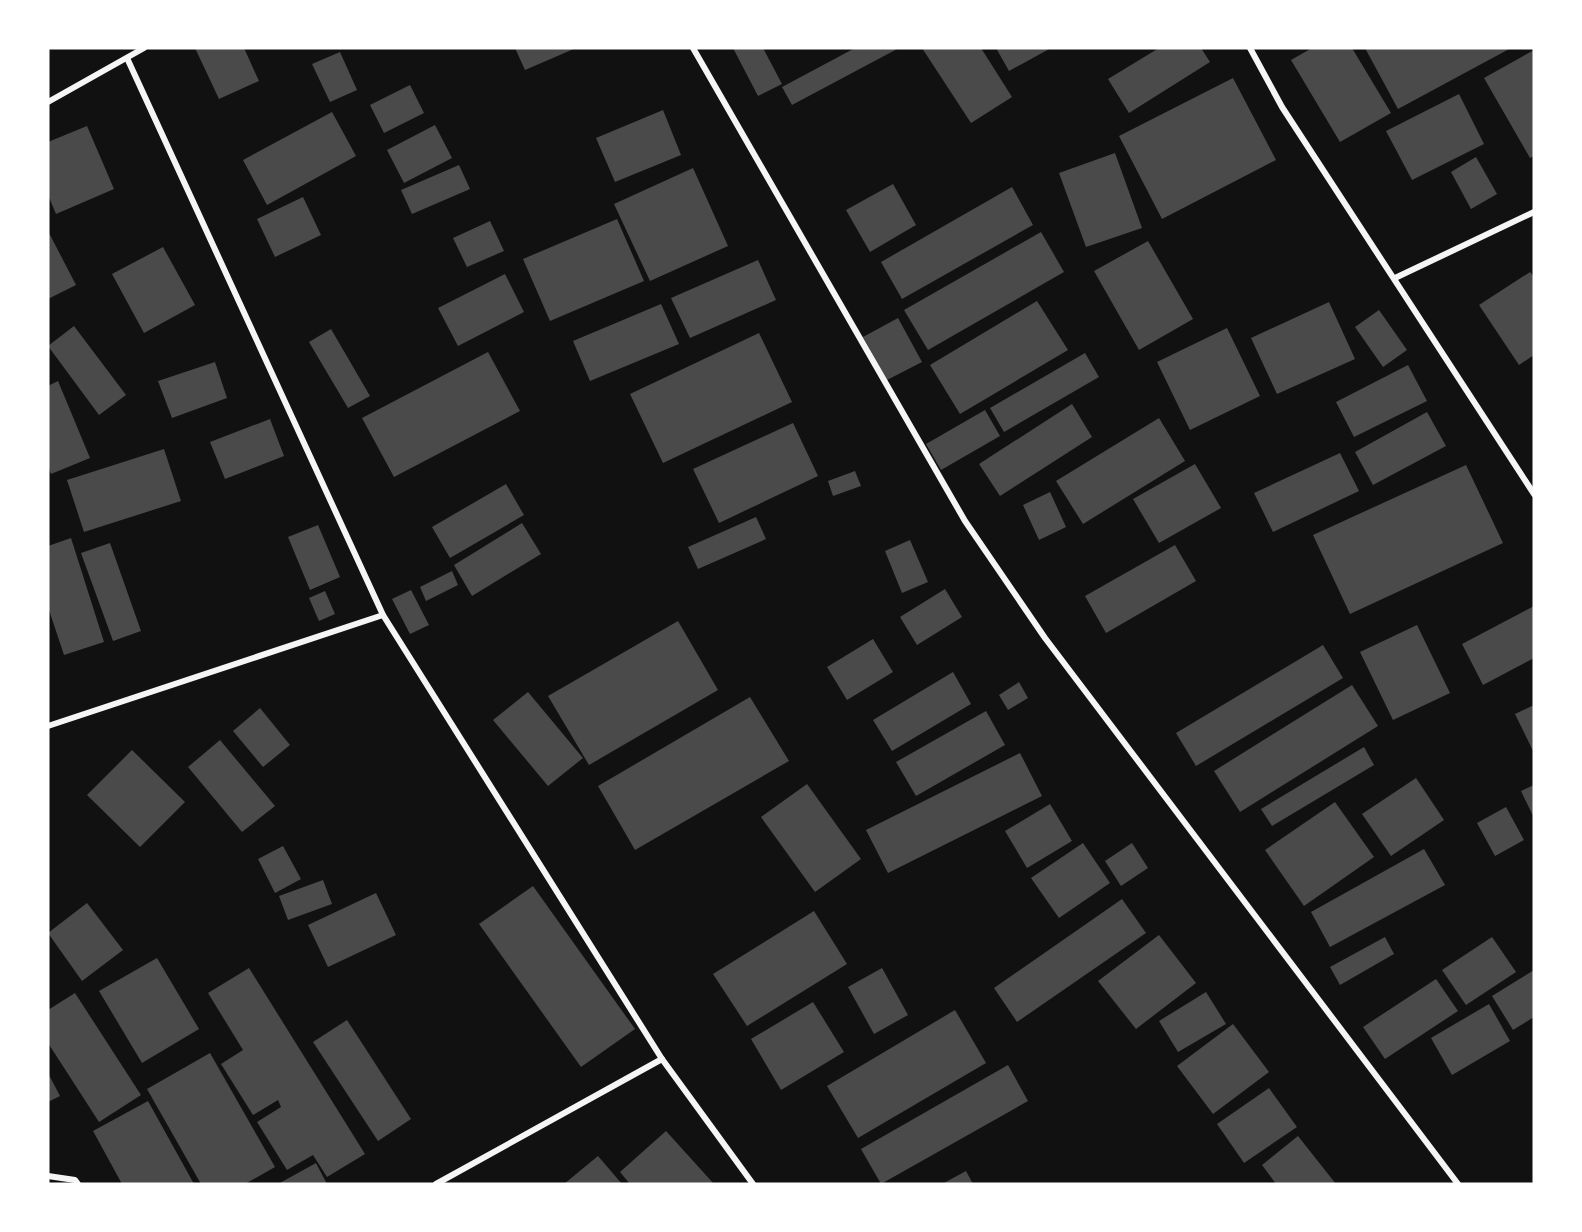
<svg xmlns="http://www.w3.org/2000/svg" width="1582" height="1232" font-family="Jost,sans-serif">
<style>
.building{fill:#4a4a4a}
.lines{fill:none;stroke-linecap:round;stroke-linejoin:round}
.minor{stroke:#f5f5f5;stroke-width:6}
</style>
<rect width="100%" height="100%" fill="#111"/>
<g class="building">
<polygon points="195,48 244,48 259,81 219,99"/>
<polygon points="515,48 576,48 525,70"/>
<polygon points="733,48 763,48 782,84 758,96"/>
<polygon points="855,48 899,48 792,105 782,87"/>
<polygon points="922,48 981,48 1012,97 971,123"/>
<polygon points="996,48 1051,48 1009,71"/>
<polygon points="1159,48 1201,48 1210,62 1129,113 1108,79"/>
<polygon points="1312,48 1352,48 1391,113 1340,142 1291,60"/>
<polygon points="1365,48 1511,48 1398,109"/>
<polygon points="1534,50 1534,156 1530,158 1484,78"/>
<polygon points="340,52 357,90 330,102 312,64"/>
<polygon points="1233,78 1276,160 1162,219 1119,136"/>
<polygon points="410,85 424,113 384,133 370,105"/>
<polygon points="1459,94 1484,144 1412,180 1386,131"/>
<polygon points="663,110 681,155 615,182 596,138"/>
<polygon points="332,112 356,156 267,205 243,160"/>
<polygon points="435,125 452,158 404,183 387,150"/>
<polygon points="87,126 114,189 56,214 48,195 48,142"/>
<polygon points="1115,153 1142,228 1086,247 1059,173"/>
<polygon points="1476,157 1497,194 1471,209 1451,172"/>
<polygon points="459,165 470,189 412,214 401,190"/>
<polygon points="693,168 728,246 650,281 614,204"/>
<polygon points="893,184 916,225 870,252 846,210"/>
<polygon points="1012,187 1033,225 902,299 881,262"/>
<polygon points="303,197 321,235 275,257 257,219"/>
<polygon points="617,219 644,281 550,321 523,259"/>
<polygon points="490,221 504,251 467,267 453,238"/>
<polygon points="48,231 76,285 48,299"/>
<polygon points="1041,232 1064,272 928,350 904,310"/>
<polygon points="1148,241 1193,319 1139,350 1094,271"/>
<polygon points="163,247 195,305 144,333 112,274"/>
<polygon points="758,260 776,300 690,338 671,298"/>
<polygon points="1530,272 1534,277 1534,355 1519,365 1479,305"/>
<polygon points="505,274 524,312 458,346 438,308"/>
<polygon points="1037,301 1068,350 960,414 930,365"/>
<polygon points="1329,302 1355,359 1277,394 1251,338"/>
<polygon points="661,304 679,344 590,381 573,341"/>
<polygon points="1379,310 1407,350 1383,367 1355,327"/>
<polygon points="898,318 922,362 887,380 863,337"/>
<polygon points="74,326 126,395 99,415 48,346"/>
<polygon points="1227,328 1260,396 1190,430 1157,362"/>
<polygon points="331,329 370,396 348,408 309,342"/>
<polygon points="759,333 792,402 663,463 630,394"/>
<polygon points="488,352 520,411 394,477 362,418"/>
<polygon points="1085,353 1099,377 1004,432 990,408"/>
<polygon points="215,362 227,398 172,418 158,381"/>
<polygon points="1408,365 1427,401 1354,437 1336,402"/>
<polygon points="58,381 90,458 51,474 48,466 48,386"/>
<polygon points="1072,404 1092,437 1000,496 979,464"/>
<polygon points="985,410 1000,436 941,470 926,444"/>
<polygon points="1427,412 1446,446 1373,485 1355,452"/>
<polygon points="1159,418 1185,461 1083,524 1056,481"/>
<polygon points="270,419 284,456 225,479 210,442"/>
<polygon points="793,423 818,476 719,523 693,469"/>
<polygon points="164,449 181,501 84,532 67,480"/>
<polygon points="1340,453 1359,491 1273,532 1254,493"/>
<polygon points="1195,464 1221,508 1159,543 1133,499"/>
<polygon points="1466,465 1503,543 1350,614 1313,535"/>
<polygon points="855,471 861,486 833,496 828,481"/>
<polygon points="506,484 524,515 450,558 432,527"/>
<polygon points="1050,492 1066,527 1039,540 1023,505"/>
<polygon points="756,517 766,539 698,569 688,547"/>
<polygon points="522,523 541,554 472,596 454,565"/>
<polygon points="318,525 340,577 310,590 288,537"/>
<polygon points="71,538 104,642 64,655 48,607 48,546"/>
<polygon points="910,540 928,582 902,593 885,551"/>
<polygon points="110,543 141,631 113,641 81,553"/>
<polygon points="1175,545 1196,581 1106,633 1085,596"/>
<polygon points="452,571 458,585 426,601 420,587"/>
<polygon points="945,589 962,617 917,645 900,617"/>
<polygon points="411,590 429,625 410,634 392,599"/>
<polygon points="325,591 335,614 319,621 309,598"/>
<polygon points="1534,606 1534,658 1483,685 1462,644"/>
<polygon points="678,621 718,690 589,765 548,696"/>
<polygon points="1417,625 1450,693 1393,720 1360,652"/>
<polygon points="873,639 893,672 847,700 827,667"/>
<polygon points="1323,645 1343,678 1196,766 1176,733"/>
<polygon points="953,672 971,704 892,751 873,720"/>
<polygon points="1019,682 1028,698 1008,710 999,695"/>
<polygon points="1352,685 1378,726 1240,812 1214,771"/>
<polygon points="528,692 583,758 548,786 493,720"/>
<polygon points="750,697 789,761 635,850 598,786"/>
<polygon points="1534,705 1534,753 1515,714"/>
<polygon points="260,708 290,745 263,767 233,731"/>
<polygon points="986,711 1005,745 916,796 896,762"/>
<polygon points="220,740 275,806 242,832 188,767"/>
<polygon points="1364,747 1374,765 1272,826 1261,809"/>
<polygon points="132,750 185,802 140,847 87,795"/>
<polygon points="1020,753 1042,796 888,873 866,830"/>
<polygon points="1416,778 1444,820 1391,856 1362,814"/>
<polygon points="807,784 861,859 815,892 761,817"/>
<polygon points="1534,785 1534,818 1521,791"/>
<polygon points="1335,802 1374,857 1304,906 1265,850"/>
<polygon points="1050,804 1072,841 1027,868 1005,831"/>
<polygon points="1506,807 1524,840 1495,856 1477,823"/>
<polygon points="1083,843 1110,883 1059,918 1031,878"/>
<polygon points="1132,843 1148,868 1121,886 1105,861"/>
<polygon points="283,846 301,879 275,893 258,859"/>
<polygon points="1424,849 1445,885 1330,947 1311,912"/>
<polygon points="323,880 332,904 288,920 279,896"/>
<polygon points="533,886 635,1029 581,1067 479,924"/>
<polygon points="376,893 396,935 328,967 308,925"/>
<polygon points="1122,899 1146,933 1017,1022 994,988"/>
<polygon points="87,903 123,950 82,981 48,933"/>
<polygon points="814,911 847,964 747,1026 713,974"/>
<polygon points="1159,935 1196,983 1136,1029 1098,981"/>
<polygon points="1385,937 1394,954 1340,985 1330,967"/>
<polygon points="1492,937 1516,972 1466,1005 1442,970"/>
<polygon points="157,958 199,1029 142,1063 99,991"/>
<polygon points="249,968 365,1154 327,1177 313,1155 287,1170 257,1122 281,1107 278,1100 253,1115 221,1064 243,1050 208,993"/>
<polygon points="882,968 908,1015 874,1034 848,987"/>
<polygon points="1534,970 1534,1017 1513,1030 1492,996"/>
<polygon points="1436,979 1458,1011 1385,1059 1363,1027"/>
<polygon points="1206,992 1226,1024 1178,1052 1159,1021"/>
<polygon points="75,993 141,1095 99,1122 48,1043 48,1010"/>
<polygon points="813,1002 844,1052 781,1090 751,1039"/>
<polygon points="1489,1004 1510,1041 1452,1075 1431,1038"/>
<polygon points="955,1010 986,1063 858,1138 827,1086"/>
<polygon points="347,1020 411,1119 378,1141 313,1042"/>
<polygon points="1233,1024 1269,1072 1213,1114 1177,1066"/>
<polygon points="210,1053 275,1167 245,1184 201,1184 147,1089"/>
<polygon points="1008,1065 1028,1101 881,1184 861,1149"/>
<polygon points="48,1073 60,1096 48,1102"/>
<polygon points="1269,1088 1297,1127 1244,1163 1217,1124"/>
<polygon points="148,1101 194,1184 122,1184 93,1131"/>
<polygon points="666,1131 714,1184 630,1184 620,1172"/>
<polygon points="1298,1136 1336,1184 1276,1184 1262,1165"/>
<polygon points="598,1156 622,1184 564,1184"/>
<polygon points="316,1163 327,1184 278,1184"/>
<polygon points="966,1171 973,1184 942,1184"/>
</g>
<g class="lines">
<g class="minor">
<polyline points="693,48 965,521 1045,638 1458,1184"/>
<polyline points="1250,48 1282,107 1534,494"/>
<polyline points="127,58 383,615 662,1059 753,1184"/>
<polyline points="48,102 144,48"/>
<polyline points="1395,278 1534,212"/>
<polyline points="48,726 383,615"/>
<polyline points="48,1176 75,1180 78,1184"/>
<polyline points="436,1184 662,1059"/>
</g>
</g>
<rect width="1582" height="1232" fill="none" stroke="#ffffff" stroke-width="99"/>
</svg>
